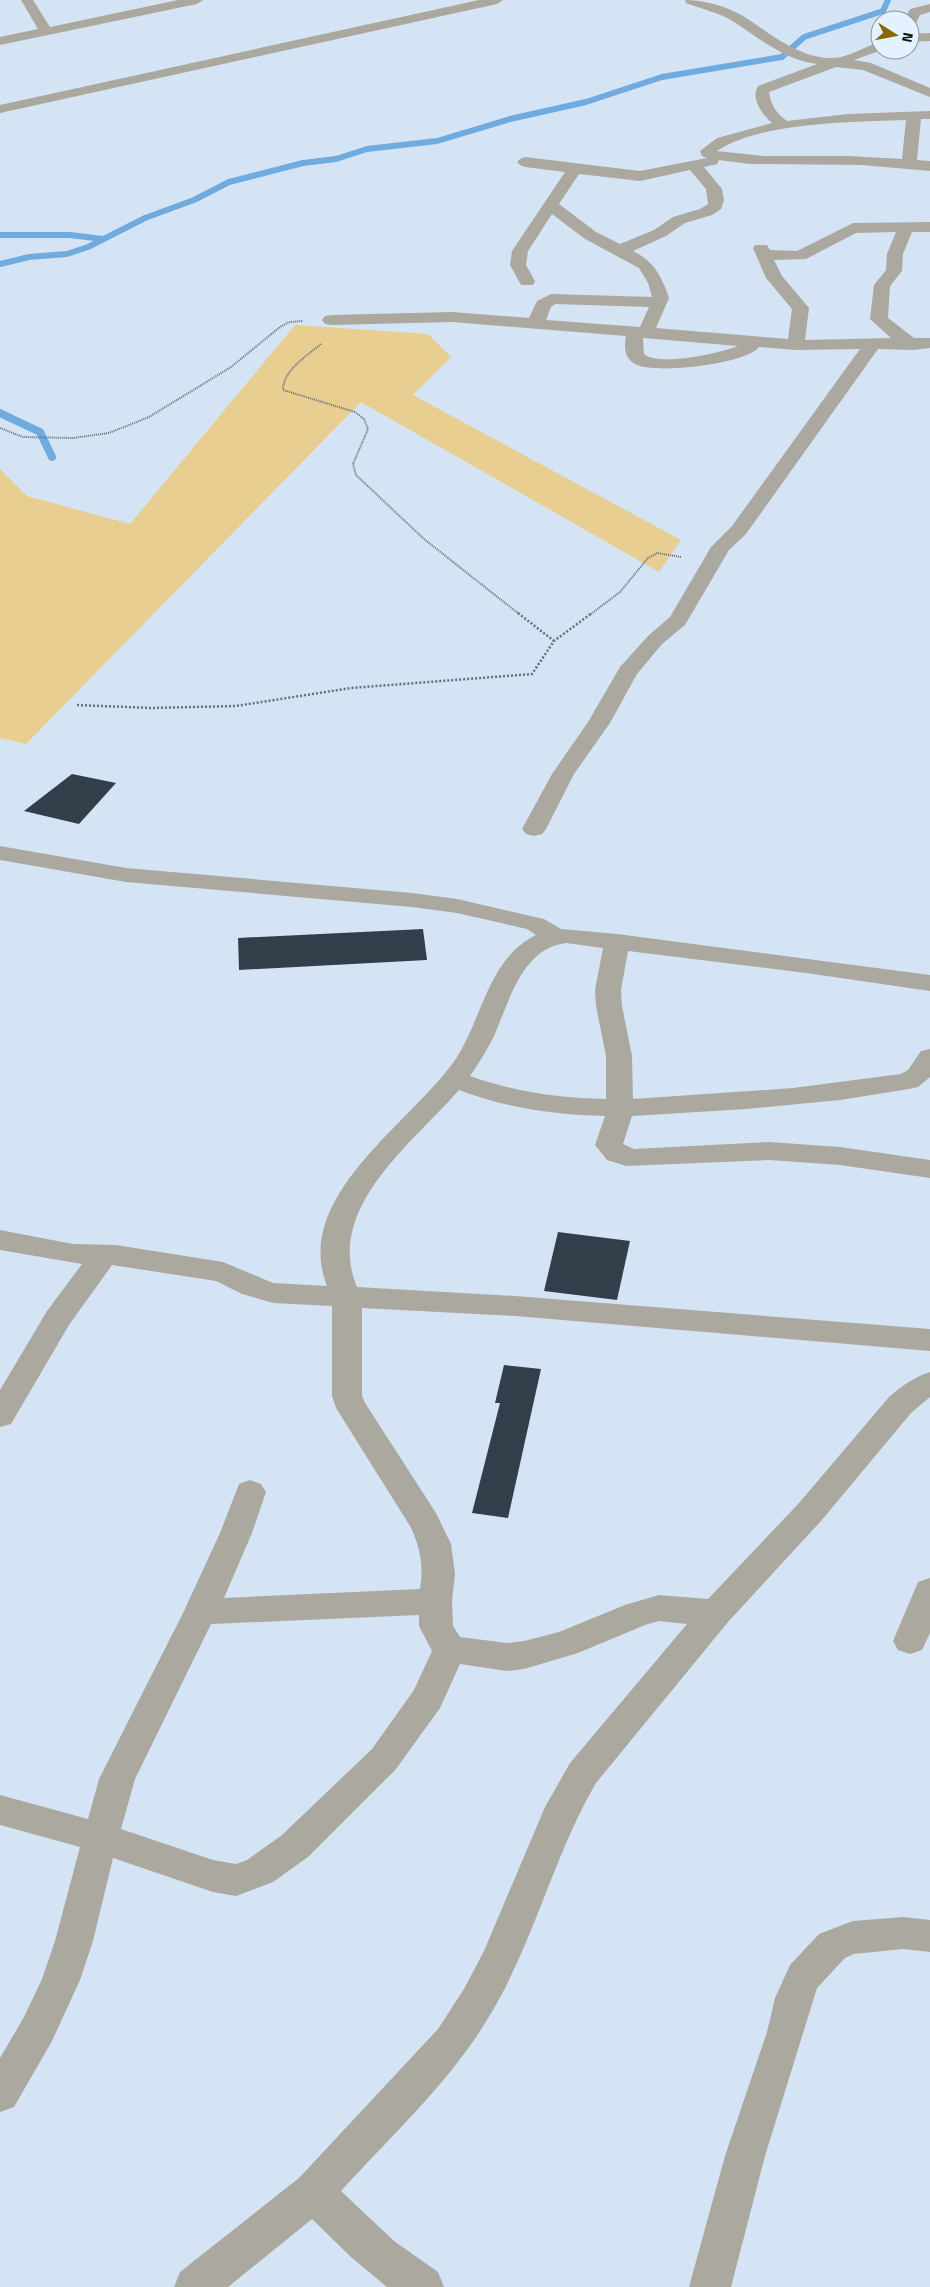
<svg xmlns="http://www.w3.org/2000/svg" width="930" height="2287" font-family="'Titillium Web',sans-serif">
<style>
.green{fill:#e8ce90}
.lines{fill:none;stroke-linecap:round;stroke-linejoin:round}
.stream-far1{stroke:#70abe0;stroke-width:6}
.stream{stroke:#70abe0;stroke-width:8}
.building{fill:#323f4b}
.path-far1{stroke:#67707a;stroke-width:2;stroke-dasharray:1 1;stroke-linecap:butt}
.path{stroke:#67707a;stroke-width:2.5;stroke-dasharray:2 2;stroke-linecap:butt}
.minor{fill:#aba8a0;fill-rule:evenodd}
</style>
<rect width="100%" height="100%" fill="#d5e4f4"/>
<polygon class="green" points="295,325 428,334 451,357 413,395 681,540 659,572 361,402 26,744 0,738 0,469 27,496 130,524"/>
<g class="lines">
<g class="stream-far1">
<polyline points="0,235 70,235 103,239"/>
<polyline points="0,264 29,257 67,254 88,247 145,218 194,200 229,182 303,163 336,159 367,149 437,141 510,119 586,102 662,77 782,57 804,37 883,11 888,0"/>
</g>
<polyline class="stream" points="0,413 40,432 52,457"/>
</g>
<g class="building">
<polygon points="72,774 116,783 79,824 24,811"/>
<polygon points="423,929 427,960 239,970 238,938"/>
<polygon points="558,1232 630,1241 617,1300 544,1291"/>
<polygon points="504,1365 541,1369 508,1518 472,1513 500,1403 495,1403"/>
</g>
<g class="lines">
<g class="path-far1">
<path d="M321 344C307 356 283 370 283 390L355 412 364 419 368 429 353 464 356 475 424 539 519 614"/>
<polyline points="0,428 23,437 73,438 109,433 149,417 231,367 280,327 289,322 303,321"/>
<polyline points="591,614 620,592 648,558 657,553 681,557"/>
</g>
<g class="path">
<polyline points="518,613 554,641"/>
<polyline points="77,705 151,708 236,706 351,688 532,674 554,641 592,613"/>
</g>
<g class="minor">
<polygon points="21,0 33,0 50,27 178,0 203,0 197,4 0,45 0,37 38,29"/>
<polygon points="479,0 503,0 497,4 0,113 0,105"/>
<path d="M685 0C704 0 726 6 743 16 770 33 799 59 833 58 848 58 865 46 880 42V50H882L854 60 871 63 930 88V97L863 70 836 67 769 92C771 105 776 113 787 121L848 114 930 111V119H921L917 160 930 161V171L862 165 750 164 719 160 717 164 704 167 722 189 724 200 721 209 712 215 685 223 666 236 633 251C654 261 662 277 669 298L656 328 788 339 792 309 766 278 753 248 755 245H767L770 250 797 251 853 223 930 222V232H912L903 254 902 271 890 286 888 318 914 338H930V348L913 350 878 349 746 534 729 550 685 625 662 644 637 674 610 723 574 774 546 829 542 834 534 836 526 834 522 829 552 774 588 722 620 667 648 636 670 617 711 547 732 526 860 349 796 350 759 347C747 364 653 375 635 364 624 358 624 346 626 336L452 322 331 325 325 324 322 320 325 316 331 315 452 312 529 318 537 301 551 294 652 297 648 283 639 268 585 239 552 214 528 251 526 265 535 281 533 285H521L510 265 512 251 565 172 525 167 520 165 517 162 520 159 525 157 640 171 707 158 702 156 700 151 717 138 772 123C763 115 750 99 758 86L817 64C786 61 759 38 734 22 720 13 702 9 686 3ZM906 120 902 159 849 156H764L717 151C760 122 854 122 906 120ZM690 170 706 189 708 204 700 209 673 217 654 230 620 244 596 232 559 204 579 174 640 181ZM896 232 887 254 886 270 874 285 870 319 891 338 805 340 809 308 782 276 774 260 806 259 856 233ZM555 304 649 307 640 327 546 320 551 307ZM643 338 738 346C720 353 659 367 644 354Z"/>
<polygon points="930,4 930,12 920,15 915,25 910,26 910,20 904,20 910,9"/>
<polygon points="930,33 930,41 910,42 910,34"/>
<path d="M0 846 126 868 412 893 457 899 535 917 544 919 561 929 617 934 930 975V991L806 973 628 951 621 990 622 1006 632 1056 633 1099 793 1088 901 1074 908 1070 921 1051 930 1049V1077L918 1087 909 1089 840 1100 747 1109 632 1116 623 1144 634 1149 769 1142 840 1147 930 1160V1178L840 1165 769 1160 626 1166 607 1160 595 1145 605 1116C555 1115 506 1108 459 1090 413 1143 324 1208 357 1287L515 1296 930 1329V1351L515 1316 362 1308V1396L365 1403 436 1513 451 1544 455 1574 452 1601 453 1626 460 1637 507 1643 524 1641 559 1632 625 1605 659 1595 708 1599 799 1503 889 1397C902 1386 914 1377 930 1372V1397L911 1413 821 1521 728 1622 596 1783C553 1857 534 1942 490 2015 452 2080 392 2135 341 2191L394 2241 438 2272 444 2287H387L351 2257 312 2219 228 2287H174L180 2272 299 2178 438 2029 464 1989 484 1951 545 1807 570 1763 687 1624 659 1621 645 1625 578 1653 524 1669 507 1671 460 1664 440 1708 396 1769 308 1857 273 1882 236 1896 213 1892 113 1858 93 1941 80 1980 52 2041 14 2107 0 2112V2058L24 2017 42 1979 55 1941 80 1847 0 1825V1795L88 1819 99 1779 184 1611 220 1533 239 1484 250 1480 261 1484 266 1492 252 1533 224 1598 420 1589C424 1566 420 1546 410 1526L336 1408 332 1396V1306L273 1303 242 1294 216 1281 112 1265 69 1325 11 1424 0 1427V1390L47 1311 82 1264 0 1250V1230L73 1244 116 1245 223 1262 273 1283 327 1286C291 1195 415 1121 457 1057 483 1016 488 959 536 935L527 929 457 913 412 907 126 882 0 860ZM566 943 603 948 595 990 596 1006 606 1056V1099C559 1098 515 1092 470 1076 479 1063 487 1050 494 1036 509 1002 522 948 566 943ZM419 1615V1626L432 1651 414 1690 372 1749 282 1835 247 1860 236 1864 213 1860 121 1829 135 1779 211 1624Z"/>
<polygon points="930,1578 930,1633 922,1650 910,1654 898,1650 893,1641 918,1582"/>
<polygon points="903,1917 930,1920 930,1952 903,1949 854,1954 845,1958 817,1988 765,2156 731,2287 689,2287 725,2156 767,2032 775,1998 790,1965 819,1934 853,1921"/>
</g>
</g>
<g transform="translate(895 35) rotate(101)"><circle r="24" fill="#e4f1fe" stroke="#8c959f"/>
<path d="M0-4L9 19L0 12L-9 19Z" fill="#886804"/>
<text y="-8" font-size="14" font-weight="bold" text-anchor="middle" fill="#070c11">N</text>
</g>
</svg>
